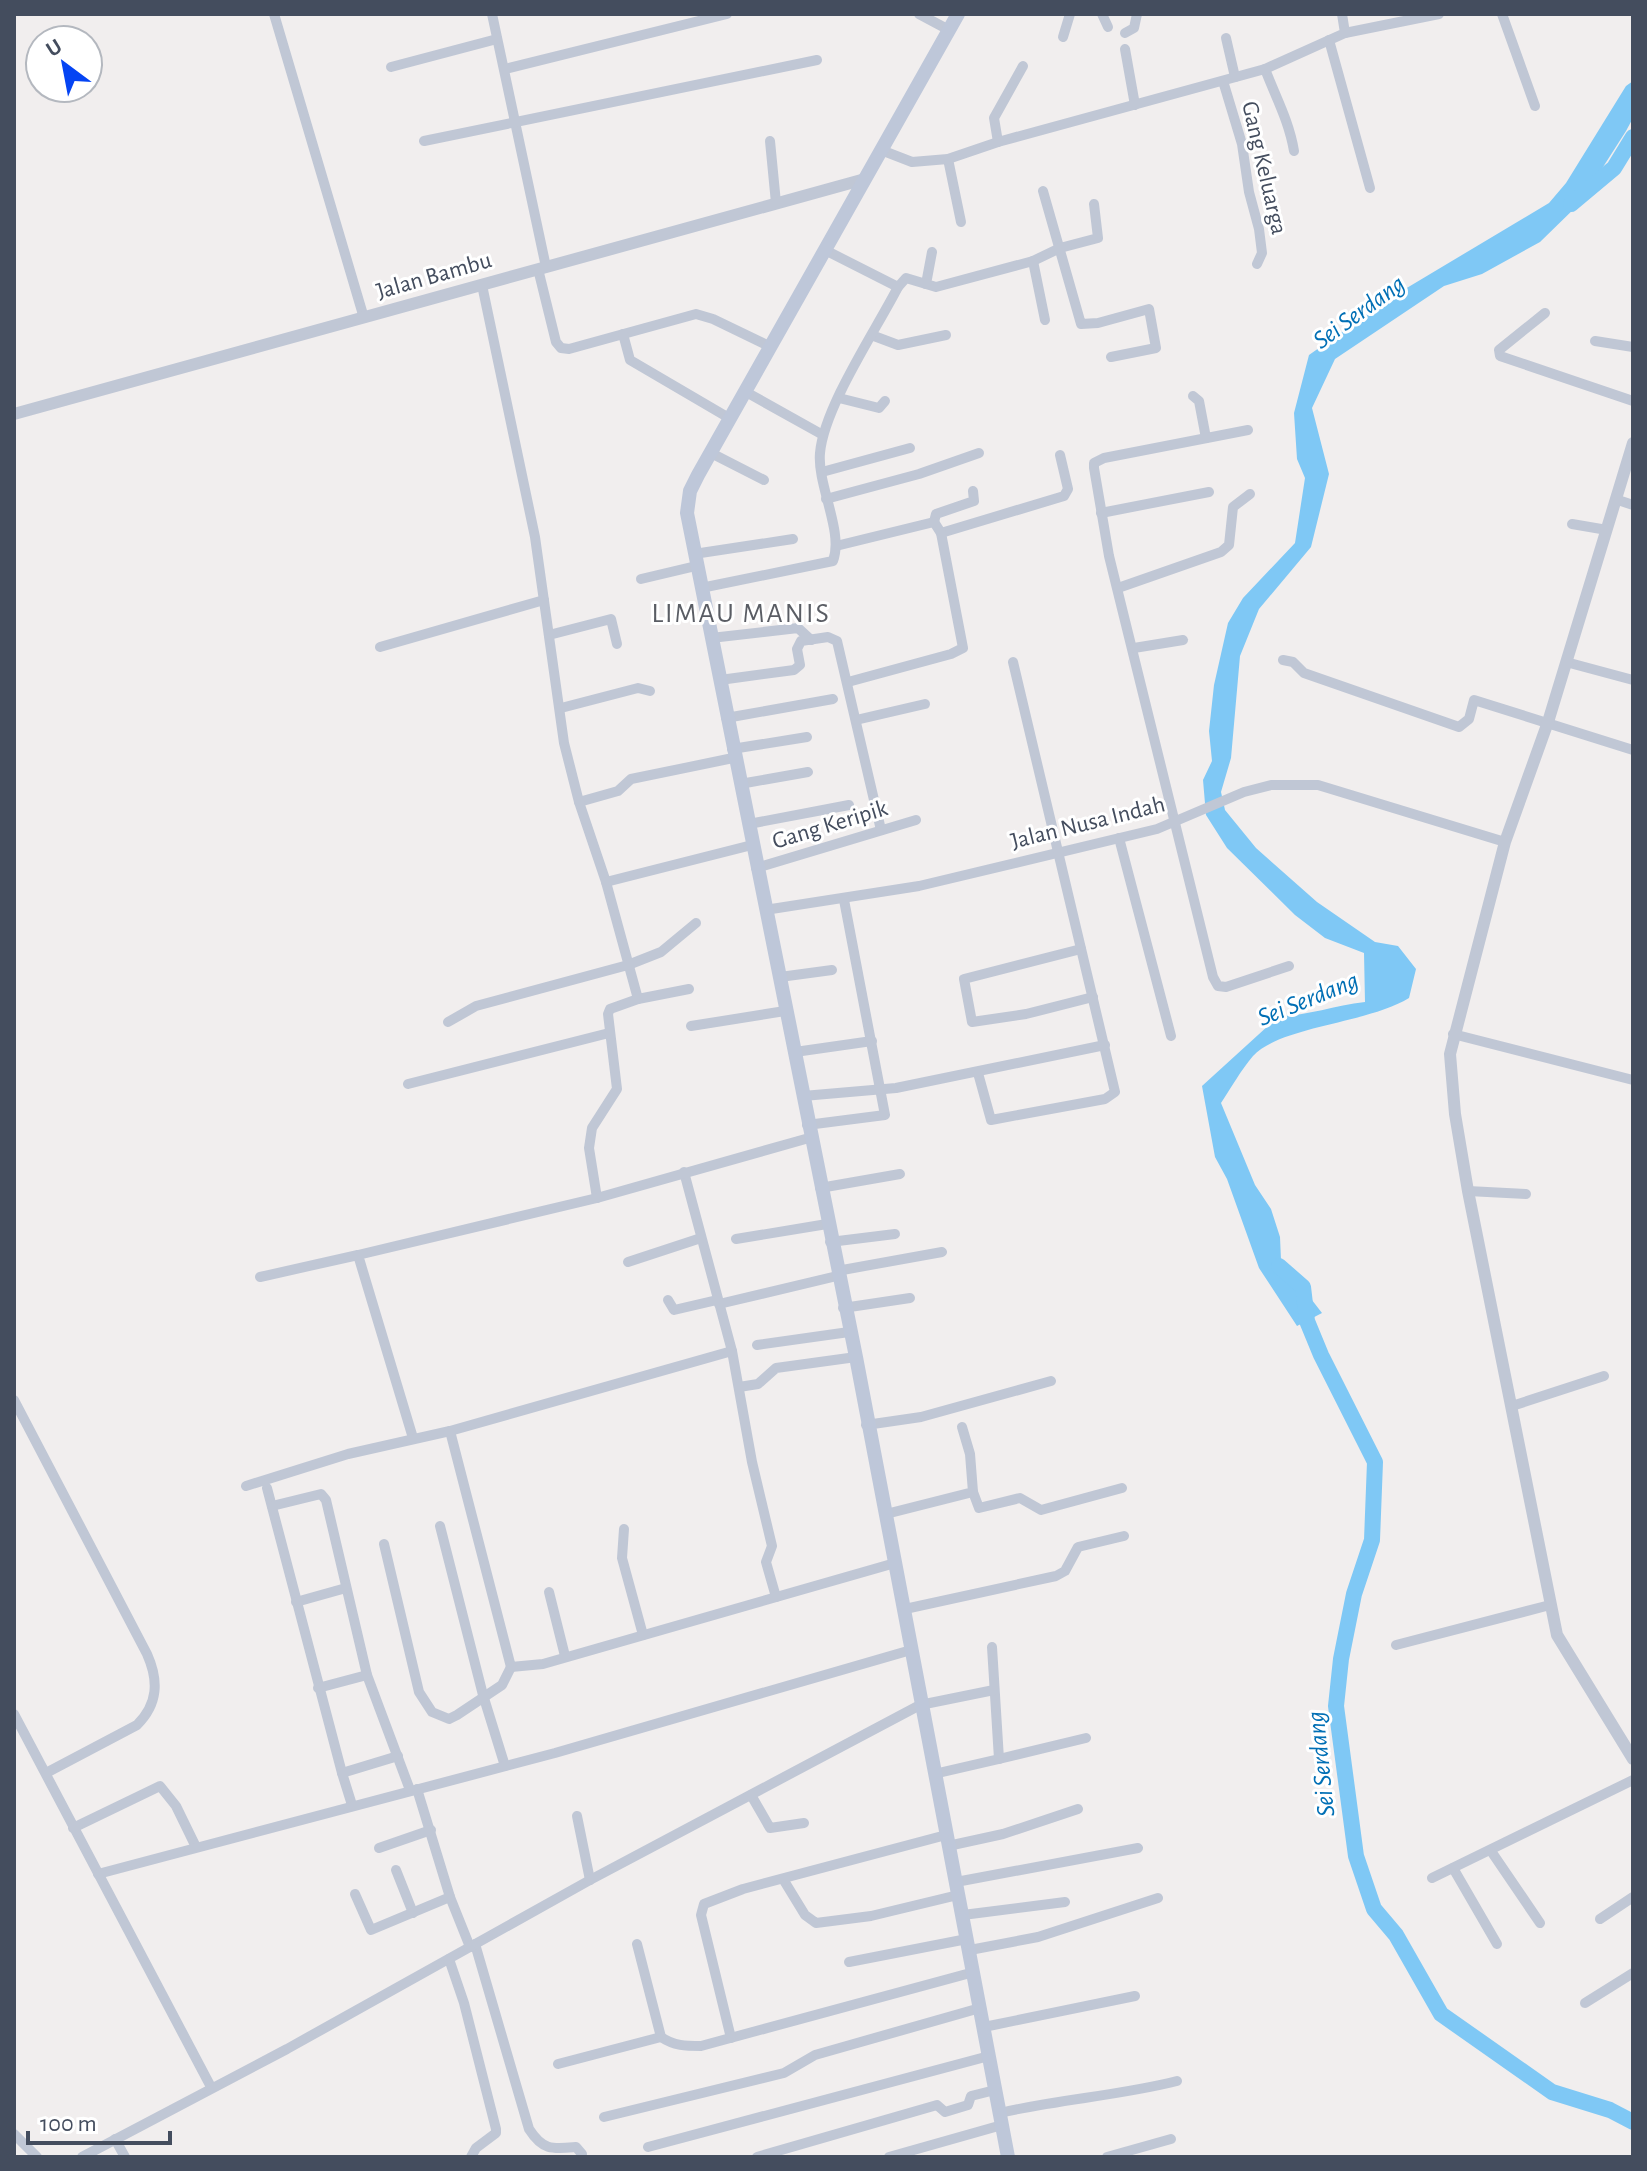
<svg xmlns="http://www.w3.org/2000/svg" width="1647" height="2171" font-family="'Alegreya Sans',sans-serif">
<style>
.water{fill:#7fc8f5}
.lines{fill:none;stroke-linecap:round;stroke-linejoin:round}
.river{stroke:#7fc8f5;stroke-width:16}
.minor{stroke:#c0c7d5;stroke-width:10}
.tertiary{stroke:#c0c7d5;stroke-width:12}
.secondary{stroke:#bec7d9;stroke-width:14}
.labels{text-anchor:middle;dominant-baseline:central;stroke-width:6;stroke-linejoin:round;paint-order:stroke}
.street-label{font-size:24px;fill:#444d5e;stroke:#fff}
.water-label{font-size:26px;font-style:italic;fill:#006fb5;stroke:#fff}
.quarter-label{font-size:28px;letter-spacing:2px;fill:#5a5d64;stroke:#fff}
</style>
<rect width="100%" height="100%" fill="#f1eeee"/>
<path class="water" d="M1633 81V118L1626 131 1580 203 1540 242 1482 274 1444 286 1335 359 1312 408 1329 474 1311 547 1259 609 1240 656 1231 758 1221 792 1225 810 1256 848 1317 902 1375 942 1398 946 1416 969 1409 998C1366 1024 1281 1026 1253 1056 1241 1070 1231 1088 1221 1103L1255 1185 1271 1209 1280 1237 1281 1260 1322 1313 1297 1326 1259 1268 1227 1179 1215 1157 1202 1086 1279 1016C1308 1016 1335 1005 1365 1002L1364 953 1325 938 1295 915 1227 848 1206 815 1203 780 1212 761 1209 731 1214 685 1228 623 1243 598 1295 543 1305 478 1297 459 1294 413 1309 355 1390 298 1549 203 1566 183 1626 86Z"/>
<g class="lines">
<g class="river">
<polyline points="1571,204 1614,168 1633,137"/>
<polyline points="1279,1266 1303,1287 1307,1321 1321,1355 1375,1462 1372,1540 1354,1594 1341,1659 1336,1706 1356,1856 1374,1909 1396,1935 1441,2014 1552,2092 1610,2110 1633,2122"/>
</g>
<g class="minor">
<polyline points="274,14 364,318"/>
<polyline points="492,14 546,267"/>
<polyline points="919,14 949,30"/>
<polyline points="1102,14 1108,27"/>
<polyline points="1502,14 1535,106"/>
<polyline points="1125,33 1134,28 1137,14"/>
<polyline points="1345,33 1439,14"/>
<polyline points="1063,37 1070,14"/>
<polyline points="1226,38 1235,77"/>
<polyline points="1329,40 1370,188"/>
<polyline points="1125,49 1135,105"/>
<polyline points="391,67 497,39"/>
<polyline points="505,69 727,14"/>
<path d="M1265 69C1276 98 1289 121 1294 151"/>
<polyline points="1223,81 1242,144 1249,192 1259,229 1262,253 1257,264"/>
<polyline points="424,141 817,60"/>
<polyline points="770,141 776,203"/>
<polyline points="998,142 994,118 1023,66"/>
<polyline points="881,150 912,162 948,159 998,142 1265,69 1345,33 1342,14"/>
<polyline points="948,159 961,222"/>
<polyline points="1043,191 1081,324 1098,323 1149,309 1156,348 1111,357"/>
<polyline points="825,250 898,287"/>
<polyline points="932,252 926,284 936,287 1033,261 1060,248 1098,238 1094,204"/>
<polyline points="1033,261 1045,320"/>
<polyline points="538,269 556,342 561,348 569,349 696,314 713,319 771,347"/>
<polyline points="482,285 535,537 564,743 579,802 618,791 631,779 733,758"/>
<polyline points="1545,313 1499,350 1500,356 1633,401"/>
<polyline points="623,334 630,360 729,418"/>
<polyline points="874,336 898,345 946,335"/>
<polyline points="1595,341 1633,347"/>
<polyline points="746,392 823,435"/>
<polyline points="1193,396 1199,401 1206,438"/>
<polyline points="839,398 879,408 885,401"/>
<polyline points="1248,430 1104,458 1094,463 1094,468 1109,556 1213,977 1218,986 1226,987 1289,966"/>
<polyline points="711,453 764,480"/>
<polyline points="822,472 910,448"/>
<polyline points="826,499 919,474 979,453"/>
<polyline points="1618,500 1633,505"/>
<polyline points="1101,513 1209,492"/>
<polyline points="934,522 936,514 974,501 973,491"/>
<polyline points="1572,524 1607,530"/>
<polyline points="941,533 1064,496 1068,489 1060,455"/>
<polyline points="836,546 934,522"/>
<polyline points="694,554 793,539"/>
<polyline points="641,579 696,566"/>
<path d="M701 588 833 561C844 532 817 485 820 453 824 407 876 330 898 287L906 278 926 284"/>
<polyline points="1118,588 1221,552 1229,545 1233,507 1250,494"/>
<polyline points="549,635 611,619 617,644"/>
<polyline points="711,638 798,628 811,640"/>
<polyline points="380,647 544,600"/>
<polyline points="1134,648 1183,640"/>
<polyline points="1283,660 1293,662 1304,673 1459,727 1469,719 1474,700 1633,750"/>
<polyline points="1566,662 1633,680"/>
<polyline points="720,680 794,670 800,665 797,649 801,641 828,637 837,641 881,830"/>
<polyline points="848,682 951,654 963,648 941,533 934,522"/>
<polyline points="561,708 638,688 650,691"/>
<polyline points="726,718 833,699"/>
<polyline points="856,720 925,704"/>
<polyline points="732,749 807,737"/>
<polyline points="740,784 808,772"/>
<polyline points="579,802 606,882 638,999 689,989"/>
<polyline points="749,824 849,805"/>
<polyline points="1119,838 1171,1036"/>
<polyline points="756,868 916,820"/>
<polyline points="606,882 752,845"/>
<polyline points="765,910 919,886 1157,829 1244,792 1271,785 1318,785 1505,842"/>
<polyline points="1081,949 964,979 972,1022 1026,1014 1093,997"/>
<polyline points="780,977 832,970"/>
<polyline points="448,1022 476,1006 628,965 661,952 696,923"/>
<polyline points="691,1026 785,1011"/>
<polyline points="1453,1034 1633,1080"/>
<polyline points="795,1052 872,1041"/>
<polyline points="978,1073 991,1120 1105,1099 1115,1092 1013,662"/>
<polyline points="408,1084 609,1033"/>
<polyline points="803,1096 896,1088 1105,1045"/>
<polyline points="807,1125 885,1115 844,900"/>
<polyline points="684,1172 732,1351 752,1462 772,1546 766,1562 776,1597"/>
<polyline points="820,1188 900,1174"/>
<polyline points="1468,1191 1526,1194"/>
<polyline points="597,1198 589,1148 592,1128 617,1089 608,1014 610,1009 638,999"/>
<polyline points="736,1239 827,1224"/>
<polyline points="830,1242 895,1234"/>
<polyline points="628,1262 701,1238"/>
<polyline points="837,1271 942,1252"/>
<polyline points="260,1277 358,1255"/>
<polyline points="668,1300 674,1310 717,1300"/>
<polyline points="719,1304 837,1276"/>
<polyline points="843,1308 910,1298"/>
<polyline points="757,1345 849,1332"/>
<polyline points="739,1387 758,1384 776,1368 856,1357"/>
<path d="M14 1400 147 1654C159 1681 158 1704 137 1725L46 1773"/>
<polyline points="1512,1406 1604,1376"/>
<polyline points="866,1425 921,1417 1051,1381"/>
<polyline points="450,1431 511,1667 543,1664 895,1563"/>
<polyline points="413,1438 358,1255 597,1198 809,1138"/>
<polyline points="246,1486 348,1454 450,1431 732,1351"/>
<polyline points="267,1488 342,1773 398,1756"/>
<polyline points="973,1492 979,1508 1020,1498 1041,1510 1122,1488"/>
<polyline points="272,1506 321,1494 326,1500 367,1675 410,1790"/>
<polyline points="886,1514 973,1492 970,1454 962,1427"/>
<polyline points="440,1526 483,1695 505,1766"/>
<polyline points="624,1529 622,1558 643,1635"/>
<polyline points="384,1544 419,1692 432,1712 449,1719 457,1715 502,1685 511,1667"/>
<polyline points="549,1592 565,1656"/>
<polyline points="296,1602 346,1588"/>
<polyline points="905,1609 1056,1576 1065,1571 1078,1547 1124,1536"/>
<polyline points="1396,1645 1550,1605"/>
<polyline points="318,1688 367,1675"/>
<polyline points="14,1714 211,2087"/>
<polyline points="999,1759 1086,1738"/>
<polyline points="342,1773 352,1805"/>
<polyline points="934,1774 999,1759 992,1647"/>
<polyline points="417,1789 450,1897 470,1947"/>
<polyline points="751,1795 770,1828 804,1823"/>
<polyline points="577,1816 590,1880"/>
<polyline points="73,1828 160,1786 176,1806 195,1845"/>
<polyline points="948,1846 1003,1834 1078,1809"/>
<polyline points="379,1848 431,1830"/>
<polyline points="1491,1851 1540,1923"/>
<polyline points="1453,1868 1497,1944"/>
<polyline points="396,1870 413,1913"/>
<polyline points="98,1874 555,1753 911,1650"/>
<polyline points="1432,1878 1633,1780"/>
<polyline points="783,1879 805,1915 816,1923 871,1916 958,1895"/>
<polyline points="956,1882 1138,1848"/>
<polyline points="355,1894 371,1930 450,1897"/>
<polyline points="963,1915 1065,1902"/>
<polyline points="1600,1919 1633,1897"/>
<path d="M475 1944 529 2129C543 2151 553 2149 576 2147L582 2154"/>
<path d="M637 1944 661 2037C674 2046 686 2046 701 2046L974 1972"/>
<polyline points="970,1950 1038,1937 1158,1898"/>
<polyline points="449,1959 464,2003 496,2129 496,2133 476,2148 471,2157"/>
<polyline points="849,1962 967,1939"/>
<polyline points="1585,2003 1633,1973"/>
<polyline points="984,2027 1135,1996"/>
<polyline points="731,2038 701,1915 704,1904 743,1889 946,1835"/>
<polyline points="558,2064 661,2037"/>
<path d="M1000 2113C1059 2099 1118 2096 1177 2081"/>
<polyline points="604,2117 784,2073 815,2055 980,2008"/>
<polyline points="14,2134 37,2157"/>
<polyline points="115,2139 125,2157"/>
<polyline points="648,2147 989,2056"/>
<polyline points="82,2157 287,2049 590,1880 920,1705 994,1690"/>
<polyline points="757,2157 937,2105 945,2112 968,2105 971,2096 995,2090"/>
<polyline points="889,2157 1002,2125"/>
<polyline points="1107,2157 1171,2139"/>
</g>
<g class="tertiary">
<polyline points="14,414 865,179"/>
<polyline points="1633,443 1548,722 1505,842 1450,1054 1455,1114 1468,1191 1557,1635 1633,1759"/>
</g>
<polyline class="secondary" points="958,14 698,475 690,491 687,513 856,1357 1008,2157"/>
</g>
<g class="labels">
<g class="street-label">
<text transform="translate(1264 168) rotate(77)">Gang Keluarga</text>
<text transform="translate(434 276) rotate(-16)">Jalan Bambu</text>
<text transform="translate(1088 823) rotate(-14)">Jalan Nusa Indah</text>
<text transform="translate(830 825) rotate(-17)">Gang Keripik</text>
</g>
<g class="water-label">
<text transform="translate(1359 312) rotate(-36)">Sei Serdang</text>
<text transform="translate(1308 999) rotate(-22)">Sei Serdang</text>
<text transform="translate(1321 1764) rotate(-96)">Sei Serdang</text>
</g>
<g class="quarter-label">
<text x="741" y="614">LIMAU MANIS</text>
</g>
</g>
<rect width="1647" height="2171" fill="none" stroke="#444d5e" stroke-width="32"/>
<g transform="translate(64 64) rotate(328)"><circle r="38" fill="#ffffff" stroke="#b4b8bf" stroke-width="2"/>
<path d="M0-6L14 30L0 20L-14 30Z" fill="#0544f3"/>
<text y="-12" font-size="22" font-weight="bold" text-anchor="middle" fill="#444d5e">U</text>
</g>
<path d="M28 2131v12h142v-12" fill="none" stroke="#444d5e" stroke-width="4"/>
<text x="40" y="2131" font-size="24" fill="#444d5e" stroke="#ffffff" stroke-width="6" paint-order="stroke">100 m</text>
</svg>
